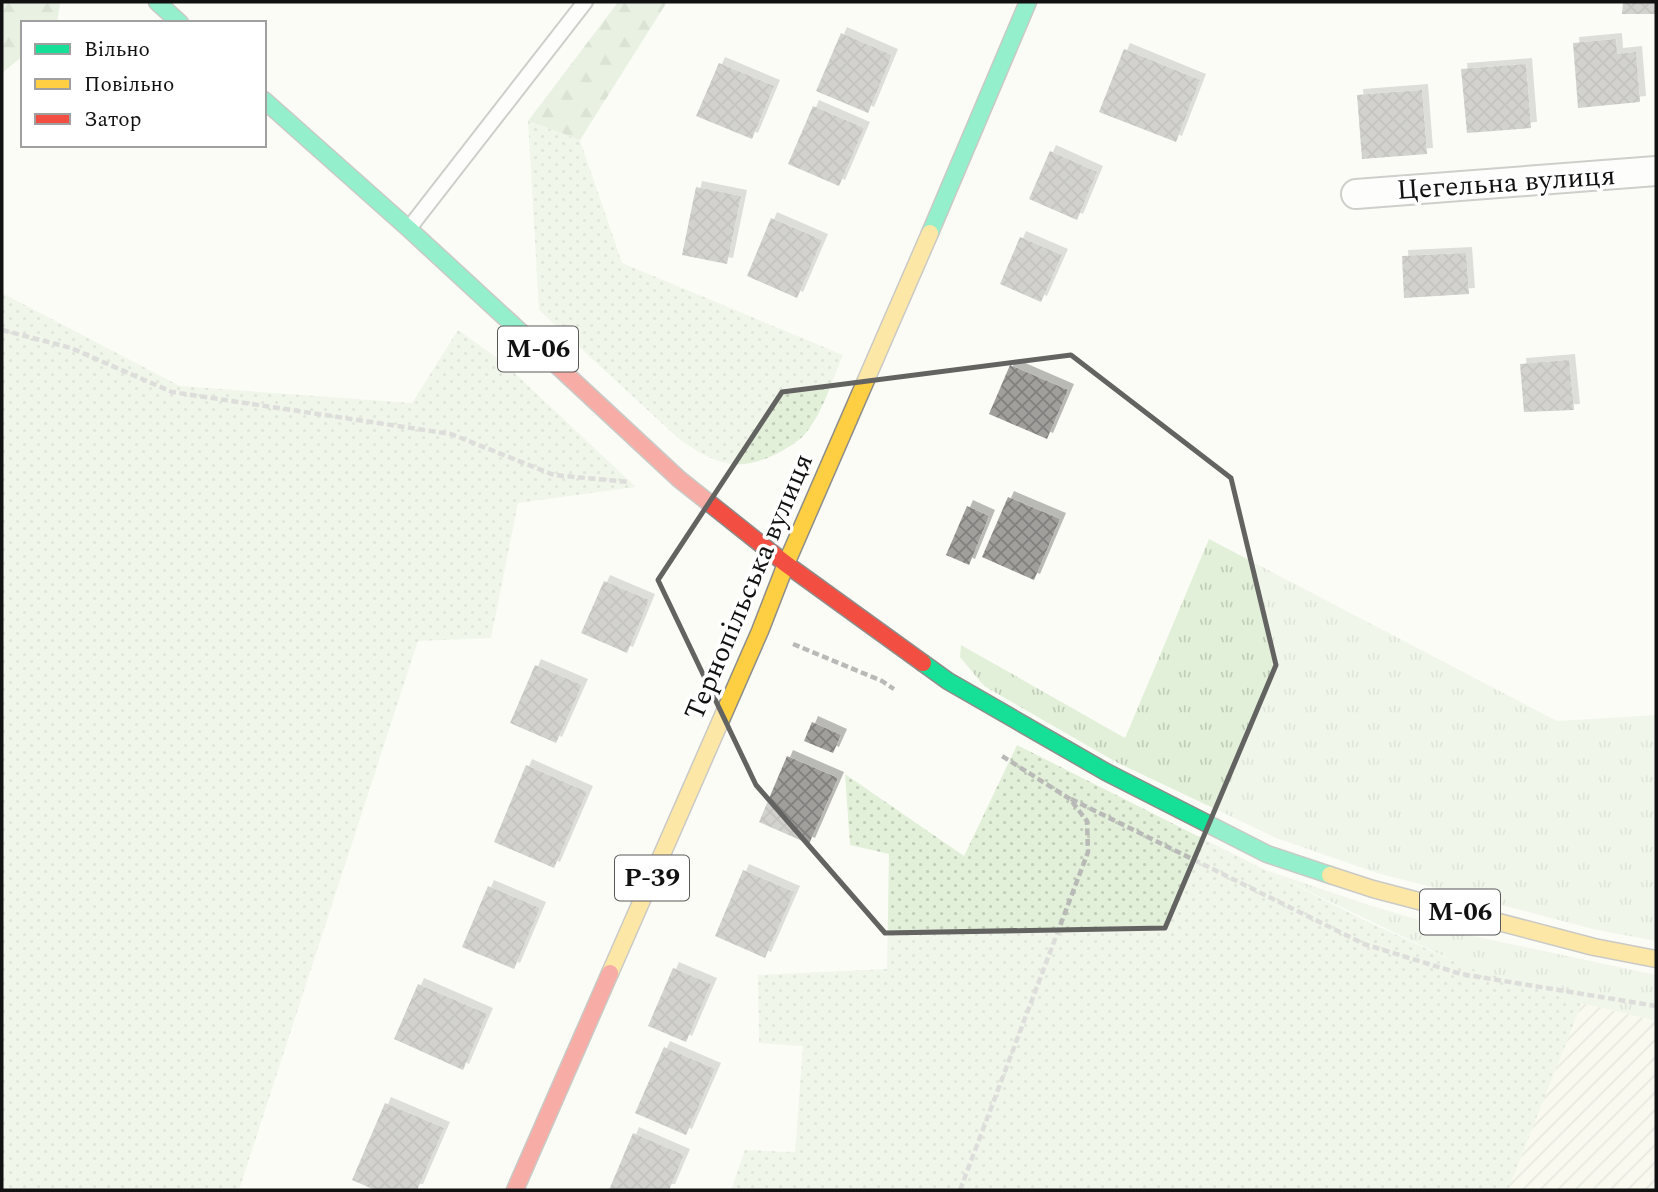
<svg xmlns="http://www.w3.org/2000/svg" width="1658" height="1192" font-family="Spectral,serif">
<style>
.farmland{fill:url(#farmland-furrows)}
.grass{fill:url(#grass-tufts)}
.forest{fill:url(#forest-firs)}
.garden{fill:url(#garden-dots)}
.building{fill:url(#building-cross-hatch);filter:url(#shadow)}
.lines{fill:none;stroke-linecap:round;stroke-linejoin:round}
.lane-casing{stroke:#979795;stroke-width:18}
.street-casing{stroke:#979795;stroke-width:32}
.fast-casing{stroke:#8d8d8b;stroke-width:19}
.slow-casing{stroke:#8d8d8b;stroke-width:19}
.jam-casing{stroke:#8d8d8b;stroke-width:19}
.path{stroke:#b9b9b8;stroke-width:4.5;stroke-dasharray:7 3.5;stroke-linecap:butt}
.lane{stroke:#fffffe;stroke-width:14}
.street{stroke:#fffffe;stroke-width:28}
.fast{stroke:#16e098;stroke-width:16}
.slow{stroke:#ffcf43;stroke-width:16}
.jam{stroke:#f24e42;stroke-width:16}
.marked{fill:none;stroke:#636362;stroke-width:5;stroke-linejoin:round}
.labels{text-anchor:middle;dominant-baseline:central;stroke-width:7;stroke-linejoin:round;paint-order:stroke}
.shield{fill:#fff;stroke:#585858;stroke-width:2}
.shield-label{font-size:26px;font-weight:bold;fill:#111}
.street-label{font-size:28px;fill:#111;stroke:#fff}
</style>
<defs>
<pattern id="farmland-furrows" width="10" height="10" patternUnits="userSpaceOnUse" patternTransform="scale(1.75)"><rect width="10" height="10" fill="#f5f6e5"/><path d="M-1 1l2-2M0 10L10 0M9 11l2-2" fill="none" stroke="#d1d2c3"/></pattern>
<pattern id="grass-tufts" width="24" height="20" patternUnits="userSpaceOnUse" patternTransform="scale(1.75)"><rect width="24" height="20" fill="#e2f0d9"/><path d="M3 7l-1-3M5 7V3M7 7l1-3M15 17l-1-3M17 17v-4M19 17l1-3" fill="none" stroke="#c1cdb9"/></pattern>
<pattern id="forest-firs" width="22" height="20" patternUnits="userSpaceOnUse" patternTransform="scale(1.75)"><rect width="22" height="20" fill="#d2e7c8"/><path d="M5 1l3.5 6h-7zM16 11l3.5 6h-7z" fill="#b3c5ab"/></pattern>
<pattern id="garden-dots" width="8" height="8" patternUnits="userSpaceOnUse" patternTransform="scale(1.75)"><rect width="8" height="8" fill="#e2f0d9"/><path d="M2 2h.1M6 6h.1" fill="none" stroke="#c1cdb9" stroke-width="1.8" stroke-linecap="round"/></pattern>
<pattern id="building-cross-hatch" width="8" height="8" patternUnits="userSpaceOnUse" patternTransform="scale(1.75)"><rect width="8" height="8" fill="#a09f9c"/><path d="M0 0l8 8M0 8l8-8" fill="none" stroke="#81807e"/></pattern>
<filter id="shadow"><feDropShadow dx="6" dy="-6" stdDeviation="0" flood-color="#0004"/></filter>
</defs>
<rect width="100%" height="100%" fill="#fcfcf7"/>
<polygon class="farmland" points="1582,1003 1656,1021 1656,1190 1508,1190"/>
<g class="grass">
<polygon points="1209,539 1557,721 1656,715 1656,941 1597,930 1377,873 1276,838 1116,762 984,686 960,657 961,645 1125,738"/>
<polygon points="1260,868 1369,905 1473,936 1656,975 1656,1021 1582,1003 1464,966"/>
</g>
<g class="forest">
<polygon points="2,2 59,2 60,4 57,23 23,23 23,56 2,73"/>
<polygon points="618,2 667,2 580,140 528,121"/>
</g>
<g class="garden">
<path d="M528 121 580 140 622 263 843 355C832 380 823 413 805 434 797 443 784 450 774 455 735 474 712 462 679 439L539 310Z"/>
<polygon points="2,293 180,386 412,403 458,330 503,362 636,487 518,503 491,638 418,641 239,1190 2,1190"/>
<polygon points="1017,745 1362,919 1464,966 1582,1003 1508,1190 731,1190 745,1150 795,1152 803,1046 759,1043 758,975 887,969 889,854 850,845 845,774 964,856"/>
</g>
<g class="building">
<polygon points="1623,2 1656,2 1656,14 1622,14"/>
<polygon points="841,33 892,55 868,113 816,91"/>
<polygon points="1616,39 1617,54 1636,52 1640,102 1578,108 1573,43"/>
<polygon points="1124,49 1200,80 1176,142 1099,112"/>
<polygon points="719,63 774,86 752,139 696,116"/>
<polygon points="1526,64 1531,128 1467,133 1461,69"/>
<polygon points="1422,90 1427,154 1362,159 1357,95"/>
<polygon points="813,106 864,128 839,186 788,164"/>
<polygon points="1050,151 1097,172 1077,220 1029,199"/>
<polygon points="696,187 741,196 727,264 682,255"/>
<polygon points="771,218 822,240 797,298 747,276"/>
<polygon points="1020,237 1062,255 1041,302 1000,284"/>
<polygon points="1466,253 1469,294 1404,298 1402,256"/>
<polygon points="1569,360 1574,410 1524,412 1520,364"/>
<polygon points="1010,365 1068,390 1047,439 989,414"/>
<polygon points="1008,497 1060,519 1034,580 982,557"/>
<polygon points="967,506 989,516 969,565 946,555"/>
<polygon points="604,581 649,600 627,653 581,633"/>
<polygon points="535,665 582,685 556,743 510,723"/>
<polygon points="812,722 841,735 833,753 804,741"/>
<polygon points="787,756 838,778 809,844 759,822"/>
<polygon points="526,765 587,792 554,868 494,842"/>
<polygon points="743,870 794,892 765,958 715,936"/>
<polygon points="488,886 540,908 514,969 462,947"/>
<polygon points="673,968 711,984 686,1042 648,1026"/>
<polygon points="418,984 487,1014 463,1070 394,1039"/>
<polygon points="664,1047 715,1069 686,1135 635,1113"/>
<polygon points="385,1103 444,1128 417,1190 375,1190 352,1180"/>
<polygon points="633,1133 684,1155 669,1190 609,1190"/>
</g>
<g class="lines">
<g class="lane-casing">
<polyline id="lane" points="410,227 585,2"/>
</g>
<g class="street-casing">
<polyline id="street" points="1356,194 1656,171"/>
</g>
<g class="fast-casing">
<g id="fast">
<polyline points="157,2 180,23"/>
<polyline points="264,100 409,229 550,359"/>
<polyline points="930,233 1028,2"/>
<polyline points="923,663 948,681 1106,772 1267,854 1330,875"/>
</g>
</g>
<g class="slow-casing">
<g id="slow">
<polyline points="786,564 930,233"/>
<polyline points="1330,875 1373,889 1594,947 1656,959"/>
<polyline points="610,973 760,631 786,564"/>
</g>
</g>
<g class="jam-casing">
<g id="jam">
<polyline points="550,359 679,479 786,564 923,663"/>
<polyline points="515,1190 610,973"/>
</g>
</g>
<g class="path">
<polyline points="2,330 71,348 172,392 451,434 554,475 629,482"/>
<polyline points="793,644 882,681 894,689"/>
<polyline points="1071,799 1364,944 1461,974 1656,1006"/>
<polyline points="960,1190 1088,852 1087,821 1070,799 1002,756"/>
</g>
<use href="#lane" class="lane"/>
<use href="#street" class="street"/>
<use href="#fast" class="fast"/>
<use href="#slow" class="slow"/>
<use href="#jam" class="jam"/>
</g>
<path d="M0 0H1658V1192H0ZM1071 355 1231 478 1276 665 1165 928 885 933 756 785 658 580 782 392Z" fill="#fcfcf7" fill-opacity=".55" fill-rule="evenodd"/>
<path class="marked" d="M1071 355 1231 478 1276 665 1165 928 885 933 756 785 658 580 782 392Z"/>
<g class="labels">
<g class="shield">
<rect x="498" y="326.5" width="80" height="45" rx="5"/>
<rect x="615" y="855.5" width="74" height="45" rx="5"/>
<rect x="1420" y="889.5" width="80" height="45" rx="5"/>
</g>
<g class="shield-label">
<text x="538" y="349">М-06</text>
<text x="652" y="878">Р-39</text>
<text x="1460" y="912">М-06</text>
</g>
<g class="street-label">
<text transform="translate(1506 183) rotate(-4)">Цегельна вулиця</text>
<text transform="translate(749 587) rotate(-67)">Тернопільська вулиця</text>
</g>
</g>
<rect width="1658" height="1192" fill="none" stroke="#111111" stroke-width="7"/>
<rect x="21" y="21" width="245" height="126" fill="#ffffff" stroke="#a0a0a0" stroke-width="2"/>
<rect x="35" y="44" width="35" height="10" fill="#16e098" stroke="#a0a0a0" stroke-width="2"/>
<text x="84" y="56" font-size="21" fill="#111111">Вільно</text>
<rect x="35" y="79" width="35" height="10" fill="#ffcf43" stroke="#a0a0a0" stroke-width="2"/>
<text x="84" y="91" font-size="21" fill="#111111">Повільно</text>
<rect x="35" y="114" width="35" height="10" fill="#f24e42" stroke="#a0a0a0" stroke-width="2"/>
<text x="84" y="126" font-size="21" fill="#111111">Затор</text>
</svg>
